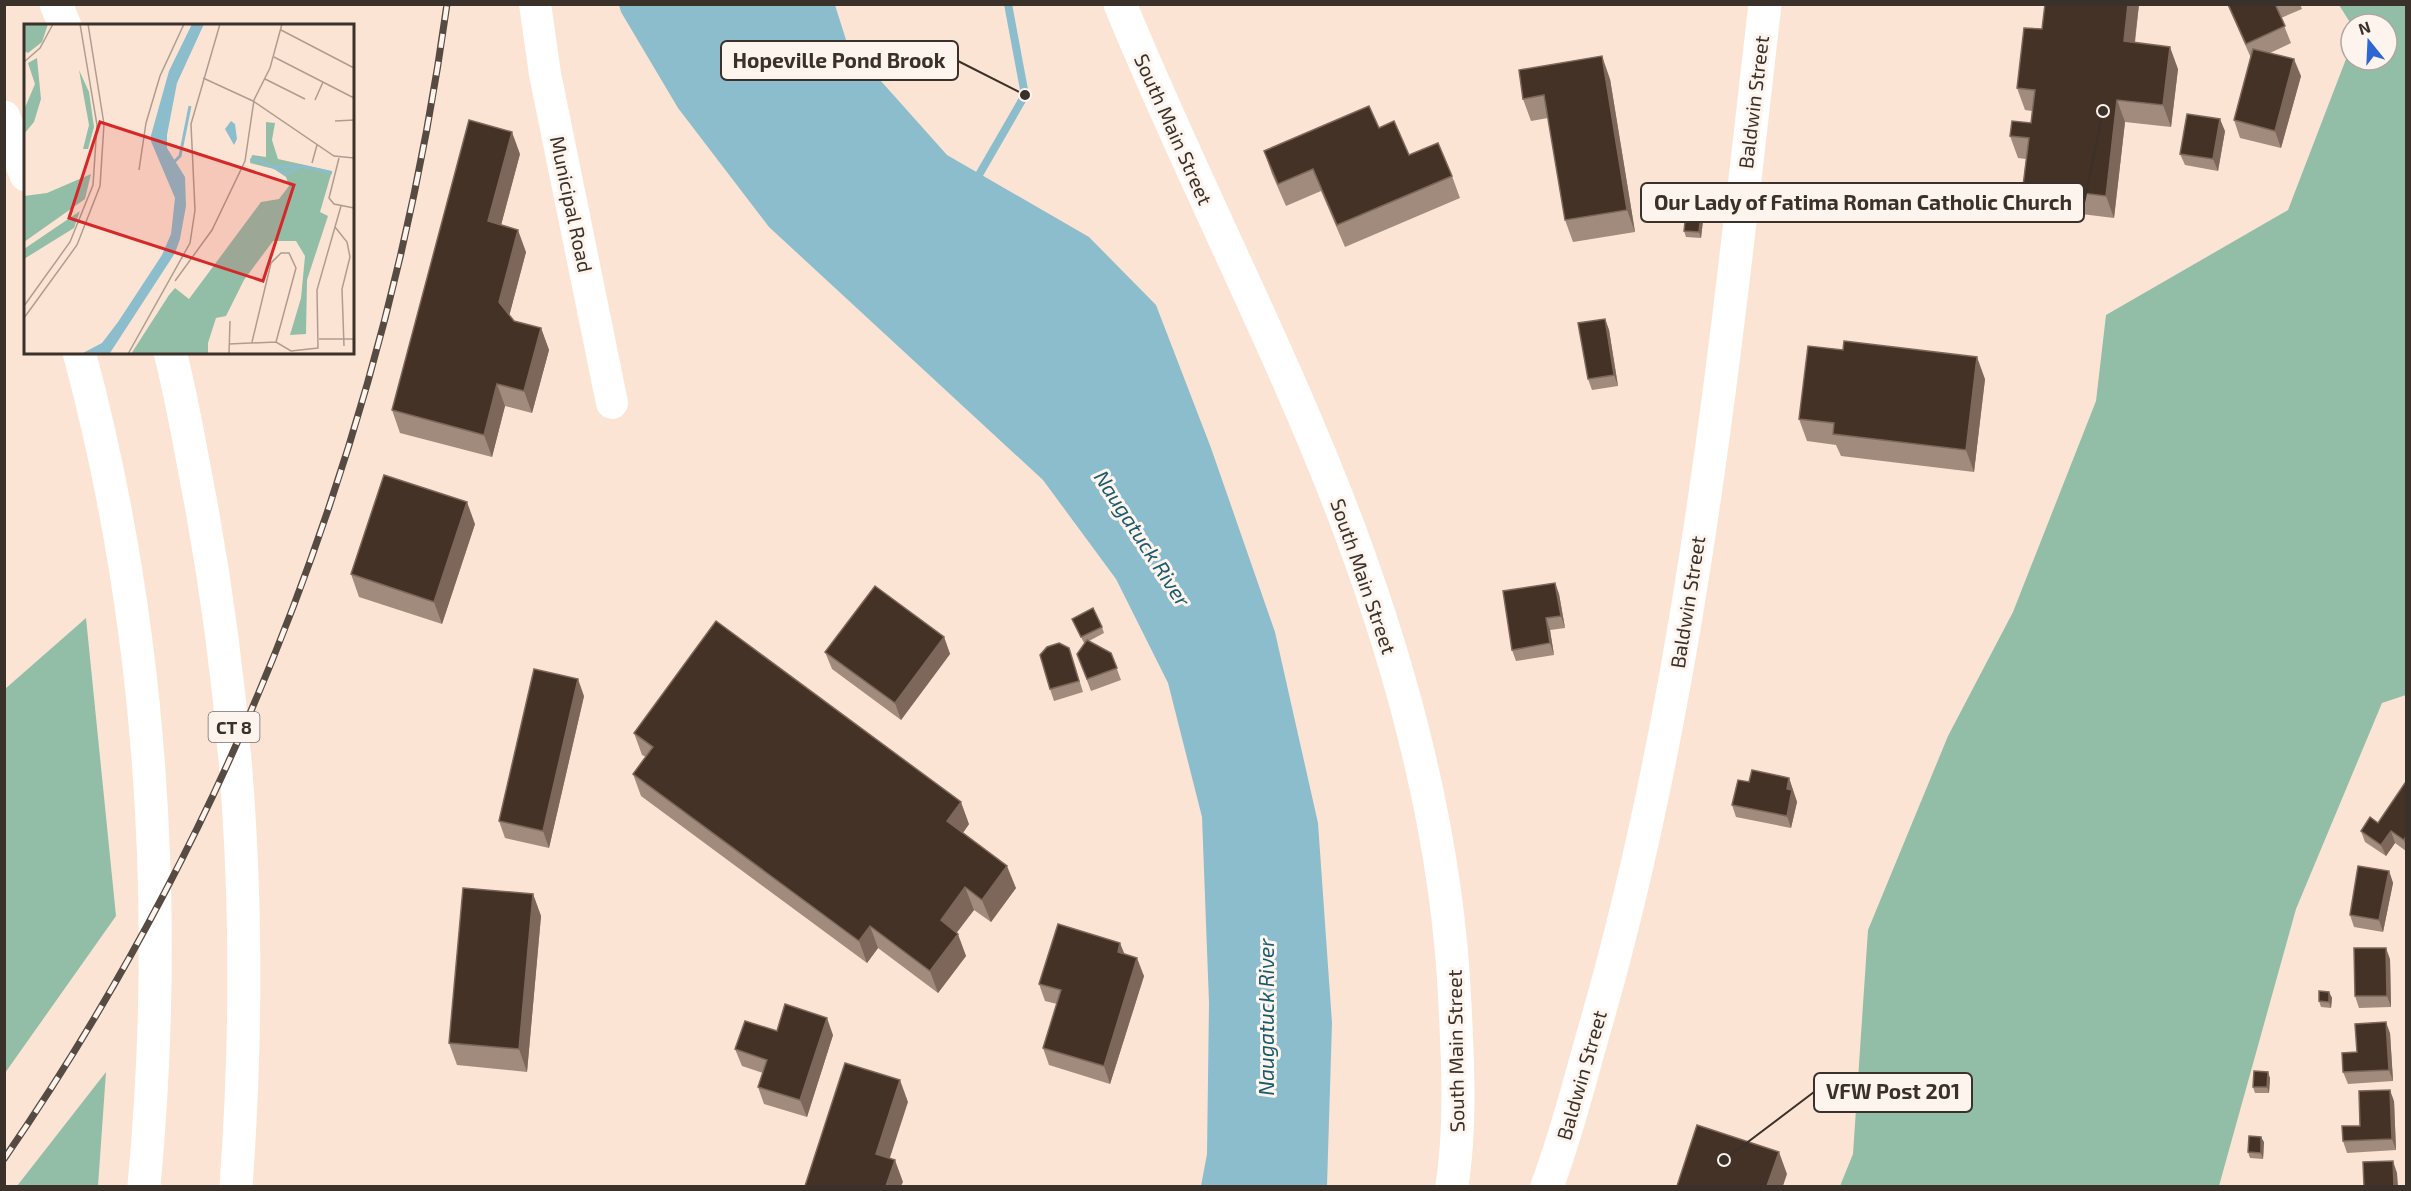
<svg xmlns="http://www.w3.org/2000/svg" width="2411" height="1191" font-family="'Exo 2',sans-serif">
<style>
.forest{fill:#92bea8}
.water{fill:#8cbdcc}
.lines{fill:none;stroke-linecap:round;stroke-linejoin:round}
.stream{stroke:#8cbdcc;stroke-width:8}
.minor{stroke:#fff;stroke-width:32}
.major{stroke:#fff;stroke-width:33}
.highway{stroke:#fff;stroke-width:33}
.rail-casing{stroke:#564b43;stroke-width:7}
.rail{stroke:#fef4ee;stroke-width:4.5;stroke-dasharray:14;stroke-linecap:butt}
.wall{fill:#a08b7d}
.shaded-wall{fill:#7c675a}
.building{fill:#453226;stroke:#7c675a;stroke-width:1.5}
.labels{text-anchor:middle;dominant-baseline:central;stroke-width:6;stroke-linejoin:round;paint-order:stroke}
.shield{fill:#fef4ee;stroke:#756c66;stroke-width:1.5}
.shield-label{font-size:18px;font-weight:bold;fill:#3a312b}
.street-label{font-size:20px;fill:#3a312b;stroke:#fef4ee}
.water-label{font-size:21px;font-style:italic;fill:#195b6c;stroke:#fef4ee}
.inset-river{fill:none;stroke:#8cbdcc;stroke-width:3}
.inset-road{fill:none;stroke:#ae9c90;stroke-width:1.5}
.view{fill:#d62828;fill-opacity:0.15;stroke:#d62828;stroke-width:3}
.inset-edge{fill:none;stroke:#3a312b;stroke-width:3}
.leader{fill:none;stroke:#3a312b;stroke-width:2}
.callout-dot{fill:#3a312b;stroke:#fef4ee;stroke-width:2}
.callout{fill:#fef4ee;stroke:#3a312b;stroke-width:2}
.callout-label{font-size:21px;text-anchor:middle;font-weight:bold;fill:#3a312b}
</style>
<rect width="100%" height="100%" fill="#fce4d4"/>
<g class="forest">
<polygon points="2339,5 2406,5 2406,695 2382,703 2296,909 2219,1186 1840,1186 1853,1154 1868,930 1948,736 2013,612 2096,401 2106,315 2288,210 2351,46 2351,60 2387,60 2387,24 2351,24"/>
<polygon points="86,618 116,916 5,1073 5,689"/>
<polygon points="106,1072 98,1186 17,1186"/>
</g>
<polygon class="water" points="619,5 835,5 847,43 947,155 1089,237 1156,305 1211,448 1275,632 1318,823 1332,1023 1327,1186 1201,1186 1207,1154 1209,1003 1202,817 1168,683 1116,579 1043,480 769,227 678,108 621,12"/>
<g class="lines">
<polyline class="stream" points="976,180 1025,95 1008,4"/>
<polyline class="minor" points="535,4 545,74 612,403"/>
<g class="major">
<path d="M1120 4C1193 182 1283 352 1350 531 1407 684 1448 843 1455 1005 1458 1065 1461 1127 1452 1186"/>
<path d="M1547 1186C1567 1134 1580 1079 1596 1024 1691 695 1726 344 1765 4"/>
</g>
<g class="highway">
<polyline points="56,4 65,26"/>
<polyline points="4,117 26,175"/>
<path d="M79 352C152 623 170 908 144 1186"/>
<path d="M170 352C183 402 191 453 201 504 243 734 253 954 236 1186"/>
</g>
<g class="rail-casing">
<path id="rail" d="M4 1159C241 815 390 417 447 4"/>
</g>
<use href="#rail" class="rail"/>
</g>
<g class="wall">
<polygon points="2045,4 2139,4 2135,43 2178,69 2171,127 2125,122 2114,218 2031,208 2023,186 2026,159 2018,158 2010,136 2031,123 2032,111 2025,110 2017,88 2042,29"/>
<polygon points="2227,4 2300,4 2302,9 2281,18 2291,43 2270,53 2301,76 2281,148 2240,138 2234,120 2251,58"/>
<polygon points="1610,79 1635,232 1573,242 1565,220 1548,118 1531,121 1523,99"/>
<polygon points="1379,128 1409,155 1452,176 1460,198 1345,247 1321,191 1286,206 1272,174 1264,151"/>
<polygon points="2225,131 2218,171 2185,165 2180,154"/>
<polygon points="520,154 501,225 526,252 509,316 514,321 541,328 549,350 532,413 505,406 492,457 400,433 392,410"/>
<polygon points="1706,194 1701,238 1686,237 1684,231"/>
<polygon points="1605,319 1609,330 1618,386 1592,390 1588,379"/>
<polygon points="1985,379 1974,472 1841,456 1836,445 1807,441 1799,419"/>
<polygon points="475,524 442,624 359,597 351,574"/>
<polygon points="1555,583 1559,594 1565,628 1550,630 1554,655 1516,661 1512,650"/>
<polygon points="1072,619 1102,627 1104,633 1089,641 1111,653 1121,680 1091,691 1077,654 1085,643 1084,643"/>
<polygon points="944,637 950,654 901,720 832,669 825,652"/>
<polygon points="1073,660 1083,692 1054,701 1050,689"/>
<polygon points="584,696 549,848 505,838 499,821"/>
<polygon points="634,733 969,824 963,833 1016,888 991,922 974,910 956,932 966,956 938,993 878,948 867,963 641,796 633,774 646,757 642,755"/>
<polygon points="1789,778 1797,802 1791,828 1736,817 1732,805 1749,782"/>
<polygon points="2406,783 2406,851 2395,843 2386,856 2365,842 2361,831 2378,823"/>
<polygon points="2389,871 2393,883 2383,932 2354,927 2350,915"/>
<polygon points="533,894 541,916 527,1072 457,1065 449,1043"/>
<polygon points="1125,954 1144,976 1110,1084 1049,1065 1043,1048 1057,1004 1045,1001 1039,984"/>
<polygon points="2390,959 2391,1007 2359,1008 2355,996"/>
<polygon points="2329,992 2332,998 2331,1008 2321,1007 2319,1001"/>
<polygon points="777,1031 833,1035 807,1117 764,1104 758,1087 763,1073 742,1066 735,1049"/>
<polygon points="2390,1033 2393,1081 2348,1084 2343,1072 2357,1052"/>
<polygon points="2270,1078 2269,1093 2255,1093 2253,1087"/>
<polygon points="2394,1101 2396,1150 2347,1153 2343,1141"/>
<polygon points="2264,1142 2263,1159 2250,1158 2248,1152"/>
</g>
<g class="shaded-wall">
<polygon points="2128,4 2139,4 2132,64 2124,41"/>
<polygon points="2170,47 2178,69 2171,127 2163,105"/>
<polygon points="1602,56 1610,79 1635,232 1627,210"/>
<polygon points="2294,59 2301,76 2281,148 2275,131"/>
<polygon points="2117,100 2125,122 2114,218 2106,196"/>
<polygon points="2220,119 2225,131 2218,171 2213,159"/>
<polygon points="512,132 520,154 496,244 488,221"/>
<polygon points="1704,188 1706,194 1701,238 1699,232"/>
<polygon points="518,230 526,252 507,324 499,302"/>
<polygon points="1605,319 1609,330 1618,386 1614,375"/>
<polygon points="541,328 549,350 532,413 524,391"/>
<polygon points="1977,357 1985,379 1974,472 1966,450"/>
<polygon points="497,384 505,406 492,457 484,435"/>
<polygon points="467,502 475,524 442,624 434,602"/>
<polygon points="1555,583 1559,594 1565,628 1561,616"/>
<polygon points="1546,618 1550,630 1554,655 1550,643"/>
<polygon points="944,637 950,654 901,720 895,703"/>
<polygon points="578,679 584,696 549,848 543,831"/>
<polygon points="1789,778 1797,802 1791,828 1787,816 1787,789"/>
<polygon points="961,802 969,824 955,844 947,821"/>
<polygon points="2391,831 2395,843 2386,856 2381,845"/>
<polygon points="2406,836 2406,847 2404,840"/>
<polygon points="1007,866 1016,888 991,922 982,900"/>
<polygon points="2389,871 2393,883 2383,932 2379,920"/>
<polygon points="965,887 974,910 949,943 941,920"/>
<polygon points="533,894 541,916 527,1072 519,1049"/>
<polygon points="870,926 878,948 867,963 859,941"/>
<polygon points="958,934 966,956 938,993 930,971"/>
<polygon points="1120,943 1127,960 1118,952"/>
<polygon points="2386,948 2390,959 2391,1007 2387,996"/>
<polygon points="1137,958 1144,976 1110,1084 1104,1066"/>
<polygon points="2329,992 2332,998 2331,1008 2329,1002"/>
<polygon points="827,1018 833,1035 807,1117 800,1100"/>
<polygon points="2386,1022 2390,1033 2393,1081 2389,1070"/>
<polygon points="2268,1072 2270,1078 2269,1093 2267,1087"/>
<polygon points="900,1080 908,1102 884,1176 876,1154"/>
<polygon points="2390,1090 2394,1101 2396,1150 2392,1139"/>
<polygon points="2261,1137 2264,1142 2263,1159 2261,1153"/>
<polygon points="1779,1152 1787,1174 1783,1186 1767,1186"/>
<polygon points="895,1160 903,1182 901,1186 886,1186"/>
<polygon points="2393,1161 2397,1173 2398,1186 2394,1186"/>
</g>
<g class="building">
<polygon points="2045,4 2128,4 2124,41 2170,47 2163,105 2117,100 2106,196 2023,186 2029,138 2010,136 2012,121 2031,123 2035,90 2017,88 2024,28 2042,29"/>
<polygon points="2228,4 2275,4 2285,26 2246,44"/>
<polygon points="2253,49 2294,59 2275,131 2234,120"/>
<polygon points="1602,56 1627,210 1565,220 1544,95 1523,99 1519,70"/>
<polygon points="1369,106 1379,128 1394,121 1409,155 1438,143 1452,176 1337,225 1313,169 1278,184 1264,151"/>
<polygon points="2187,114 2220,119 2213,159 2180,154"/>
<polygon points="469,120 512,132 488,221 518,230 499,302 514,321 541,328 524,391 497,384 484,435 392,410"/>
<polygon points="1689,186 1704,188 1699,232 1684,231"/>
<polygon points="1605,319 1614,375 1588,379 1578,323"/>
<polygon points="1844,341 1977,357 1966,450 1833,434 1834,423 1799,419 1808,346 1843,350"/>
<polygon points="384,475 467,502 434,602 351,574"/>
<polygon points="1555,583 1561,616 1546,618 1550,643 1512,650 1503,591"/>
<polygon points="875,586 944,637 895,703 825,652"/>
<polygon points="1093,608 1102,627 1081,637 1072,619"/>
<polygon points="716,621 961,802 947,821 1007,866 982,900 965,887 941,920 958,934 930,971 870,926 859,941 633,774 653,747 634,733"/>
<polygon points="1087,640 1111,653 1117,668 1087,679 1077,654"/>
<polygon points="1059,643 1069,648 1079,681 1050,689 1040,655 1047,647"/>
<polygon points="534,669 578,679 543,831 499,821"/>
<polygon points="1752,770 1789,778 1787,789 1792,790 1787,816 1732,805 1738,780 1749,782"/>
<polygon points="2405,783 2406,783 2406,836 2404,840 2391,831 2381,845 2361,831 2370,817 2378,823"/>
<polygon points="2358,866 2389,871 2379,920 2350,915"/>
<polygon points="463,888 533,894 519,1049 449,1043"/>
<polygon points="1058,924 1120,943 1118,952 1137,958 1104,1066 1043,1048 1061,990 1039,984"/>
<polygon points="2354,948 2386,948 2387,996 2355,996"/>
<polygon points="2319,991 2329,992 2329,1002 2319,1001"/>
<polygon points="785,1004 827,1018 800,1100 758,1087 767,1060 735,1049 745,1021 777,1031"/>
<polygon points="2386,1022 2389,1070 2343,1072 2342,1053 2357,1052 2355,1024"/>
<polygon points="845,1063 900,1080 876,1154 895,1160 886,1186 805,1186"/>
<polygon points="2254,1071 2268,1072 2267,1087 2253,1087"/>
<polygon points="2390,1090 2392,1139 2343,1141 2342,1126 2360,1126 2359,1091"/>
<polygon points="1697,1125 1779,1152 1767,1186 1677,1186"/>
<polygon points="2249,1136 2261,1137 2261,1153 2248,1152"/>
<polygon points="2393,1161 2394,1186 2364,1186 2363,1162"/>
</g>
<g class="labels">
<rect class="shield" x="208.5" y="712" width="51" height="30" rx="4.5"/>
<g class="shield-label">
<text x="234" y="727">CT 8</text>
</g>
<g class="street-label">
<text transform="translate(1753 102) rotate(-83)">Baldwin Street</text>
<text transform="translate(1174 129) rotate(66)">South Main Street</text>
<text transform="translate(572 204) rotate(78)">Municipal Road</text>
<text transform="translate(1364 576) rotate(71)">South Main Street</text>
<text transform="translate(1687 602) rotate(-81)">Baldwin Street</text>
<text transform="translate(1455 1051) rotate(-91)">South Main Street</text>
<text transform="translate(1581 1075) rotate(-74)">Baldwin Street</text>
</g>
<g class="water-label">
<text transform="translate(1143 538) rotate(57)">Naugatuck River</text>
<text transform="translate(1265 1017) rotate(-90)">Naugatuck River</text>
</g>
</g>
<g transform="translate(24 24)">
<rect width="330" height="330" fill="#fce4d4"/>
<path d="M0 0H24L18 18 4 29 0 27ZM13 34 17 75 10 98 0 110V86L11 60 4 39ZM55 46 65 68 70 103 64 125H59L65 101ZM242 98 251 99 248 116 254 135 308 147 296 188 304 192 283 256 282 310 266 311 277 274 281 232 272 217H249L220 256 202 292 192 294 184 319V330H107L145 271 151 264 165 275 237 178 255 175 265 162 262 153 250 145 226 139 228 131 242 133ZM67 150 61 175 0 218V172L23 169ZM56 187 50 204 0 235V225Z" fill="#92bea8"/>
<path d="M168 0H180L153 59 143 111V124L161 153 162 182 156 215 151 229 86 329 57 330 78 319 94 298 138 231 147 210 151 174 126 115 145 47ZM207 97 211 100 213 115 210 121 201 105Z" fill="#8cbdcc"/>
<path class="inset-river" d="M226 136H235L263 150 277 142 308 149M150 138 156 132 166 82M251 142 273 143"/>
<path class="inset-road" d="M257 6 330 44M250 33 330 74M0 38 16 24 29 0M179 54 229 77 310 132 330 134M241 55 281 75M291 76 299 58M311 97 330 96M315 134 305 174 310 180 330 184M288 139 293 121M115 146 122 99 136 52 160 0M311 203 323 218 326 233 318 265 320 322M151 257 188 206 221 137 230 76 246 44 258 0M0 282 46 218 69 161 73 101 56 0M0 294 53 221 76 162 80 100 64 0M295 315H330M228 318 247 239 257 229H265L272 244 252 318M205 320 252 318 267 327 294 324 293 266 317 182M104 330 166 219 171 186 167 100 196 0M205 330 206 297"/>
<path class="view" d="M76 98 270 161 239 257 45 194Z"/>
<rect width="330" height="330" class="inset-edge"/>
</g>
<path class="leader" d="M1025 95L958 61M2103 111L2084 203M1724 1160L1814 1092"/>
<g class="callout-dot">
<circle cx="1025" cy="95" r="6"/>
<circle cx="2103" cy="111" r="6"/>
<circle cx="1724" cy="1160" r="6"/>
</g>
<g class="callout">
<rect x="721" y="41" width="237" height="39" rx="6"/>
<rect x="1641" y="183" width="443" height="39" rx="6"/>
<rect x="1814" y="1073" width="158" height="39" rx="6"/>
</g>
<g class="callout-label">
<text x="839" y="68">Hopeville Pond Brook</text>
<text x="1863" y="210">Our Lady of Fatima Roman Catholic Church</text>
<text x="1893" y="1099">VFW Post 201</text>
</g>
<rect width="2411" height="1191" fill="none" stroke="#3a312b" stroke-width="12"/>
<g transform="translate(2369 42) rotate(342)"><circle r="28" fill="#fef4ee" stroke="#b0a6a0" stroke-width="1.5"/>
<path d="M0-4.5L10 22L0 15L-10 22Z" fill="#2e66d4"/>
<text y="-9" font-size="16" font-weight="bold" text-anchor="middle" fill="#3a312b">N</text>
</g>
</svg>
